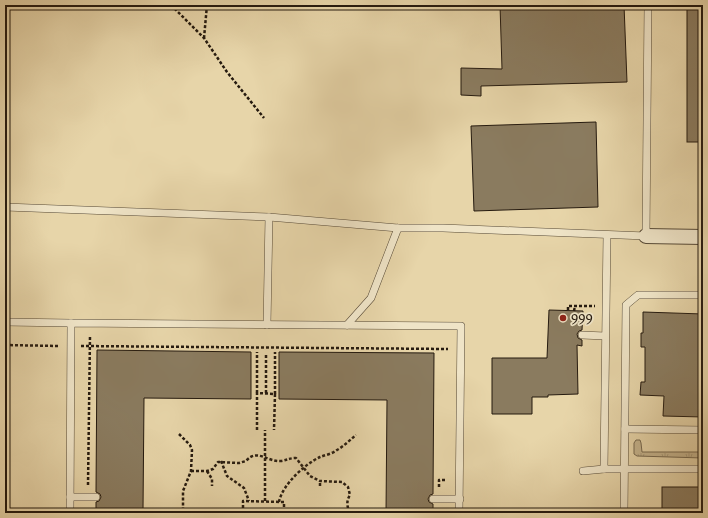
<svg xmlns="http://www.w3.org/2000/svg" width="708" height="518" font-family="Alegreya,serif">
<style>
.grass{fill:url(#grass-tufts);stroke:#76684f}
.building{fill:#8a7b5f;stroke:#251a0f}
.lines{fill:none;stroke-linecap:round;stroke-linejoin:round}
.service-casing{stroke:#564936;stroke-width:8}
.minor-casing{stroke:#564936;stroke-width:16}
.path{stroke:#251a0f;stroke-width:2.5;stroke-dasharray:3 2;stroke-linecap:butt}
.service{stroke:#efe4c7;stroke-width:7}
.minor{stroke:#efe4c7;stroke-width:14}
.poi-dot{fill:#8f2418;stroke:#efe4c7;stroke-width:1.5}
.labels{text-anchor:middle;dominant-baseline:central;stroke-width:3.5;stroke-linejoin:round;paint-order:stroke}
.poi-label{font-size:16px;fill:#251a0f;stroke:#efe4c7;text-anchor:start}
</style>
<defs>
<pattern id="grass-tufts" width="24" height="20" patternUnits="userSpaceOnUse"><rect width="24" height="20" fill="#c6b58f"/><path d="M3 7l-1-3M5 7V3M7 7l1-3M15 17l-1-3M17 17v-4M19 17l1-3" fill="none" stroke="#aa9b7a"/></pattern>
</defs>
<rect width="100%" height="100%" fill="#e7d5a9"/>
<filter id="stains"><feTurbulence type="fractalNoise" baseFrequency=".005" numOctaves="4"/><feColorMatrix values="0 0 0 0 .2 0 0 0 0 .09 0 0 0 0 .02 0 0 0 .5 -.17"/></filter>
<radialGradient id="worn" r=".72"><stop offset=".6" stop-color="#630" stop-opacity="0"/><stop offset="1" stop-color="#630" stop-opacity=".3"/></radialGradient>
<polygon class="grass" points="636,440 640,440 641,443 642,452 703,452 703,458 637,456 634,454 634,443"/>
<g class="building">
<polygon points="500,5 624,5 627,82 481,86 481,96 461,95 461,68 502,69"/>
<rect x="687" y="5" width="16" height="137"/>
<polygon points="596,122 598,207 474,211 471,126"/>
<polygon points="549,310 583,311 582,330 579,331 577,334 578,338 582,340 582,346 577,345 578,394 548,395 548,397 532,397 532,414 492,414 492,358 547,358"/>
<polygon points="643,312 703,314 703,417 663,416 664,396 640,395 641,382 645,382 645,347 641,347 641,333 643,333"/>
<polygon points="97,350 251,352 251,399 144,398 143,510 96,510 96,502 99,501 101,497 100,494 96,492"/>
<polygon points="279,352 434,353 433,494 430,495 428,499 429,502 433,504 433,513 386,513 387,400 279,399"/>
<rect x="662" y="487" width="41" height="26"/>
</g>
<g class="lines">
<g class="service-casing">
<g id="service">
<polyline points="5,207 269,217 398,228 443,228 646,236 648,5"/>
<polyline points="5,322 71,323"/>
<polyline points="267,325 269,217"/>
<polyline points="347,325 371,298 398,228"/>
<polyline points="582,335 605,336"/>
<polyline points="625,429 703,430"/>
<polyline points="604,469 607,235"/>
<polyline points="583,471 604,469 703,469"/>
<polyline points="70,497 96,497"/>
<polyline points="433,499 460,499"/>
<polyline points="70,513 71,323 461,326 459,513"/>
<polyline points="624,513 626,305 638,295 703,295"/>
</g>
</g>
<g class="minor-casing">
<polyline id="minor" points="646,236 703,237"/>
</g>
<g class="path">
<polyline points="171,5 204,38 227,72 264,118"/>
<polyline points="204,38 207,5"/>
<polyline points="568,310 568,306 595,306"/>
<polyline points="574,311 575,306"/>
<polyline points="5,345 58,346"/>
<polyline points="81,346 448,349"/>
<polyline points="257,393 257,352"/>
<polyline points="266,393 266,355"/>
<polyline points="275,394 275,352"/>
<polyline points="257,430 257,393 275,394 274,430"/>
<polyline points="179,434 190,445 192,450 191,471 183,491 183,513"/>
<polyline points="221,461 227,476 244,488 249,501"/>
<path d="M191 471H207L213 469 218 462 239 463 246 461C257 448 267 462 281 461 287 460 290 458 296 458L310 476 320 481 342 482 348 487 350 495C346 501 347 507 350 513"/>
<polyline points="207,471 212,479 212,486"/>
<polyline points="88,485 90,336"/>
<polyline points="320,486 320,481"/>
<polyline points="439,487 439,480 447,480"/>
<polyline points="265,501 265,430"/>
<path d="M279 502C282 485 305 464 320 457 325 455 332 454 337 450 344 446 350 440 356 435"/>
<polyline points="243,513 243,501 284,502 284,513"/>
</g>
<use href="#service" class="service"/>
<use href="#minor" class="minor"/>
</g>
<circle class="poi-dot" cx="563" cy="318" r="4"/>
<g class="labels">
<g class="poi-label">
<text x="571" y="318">999</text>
</g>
</g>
<rect width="708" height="518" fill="none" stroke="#e7d5a9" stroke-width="20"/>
<rect x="6" y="6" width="696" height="506" fill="none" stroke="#251a0f" stroke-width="2"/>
<rect x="10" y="10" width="688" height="498" fill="none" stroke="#251a0f"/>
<rect width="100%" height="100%" filter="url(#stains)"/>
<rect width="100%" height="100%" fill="url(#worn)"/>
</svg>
